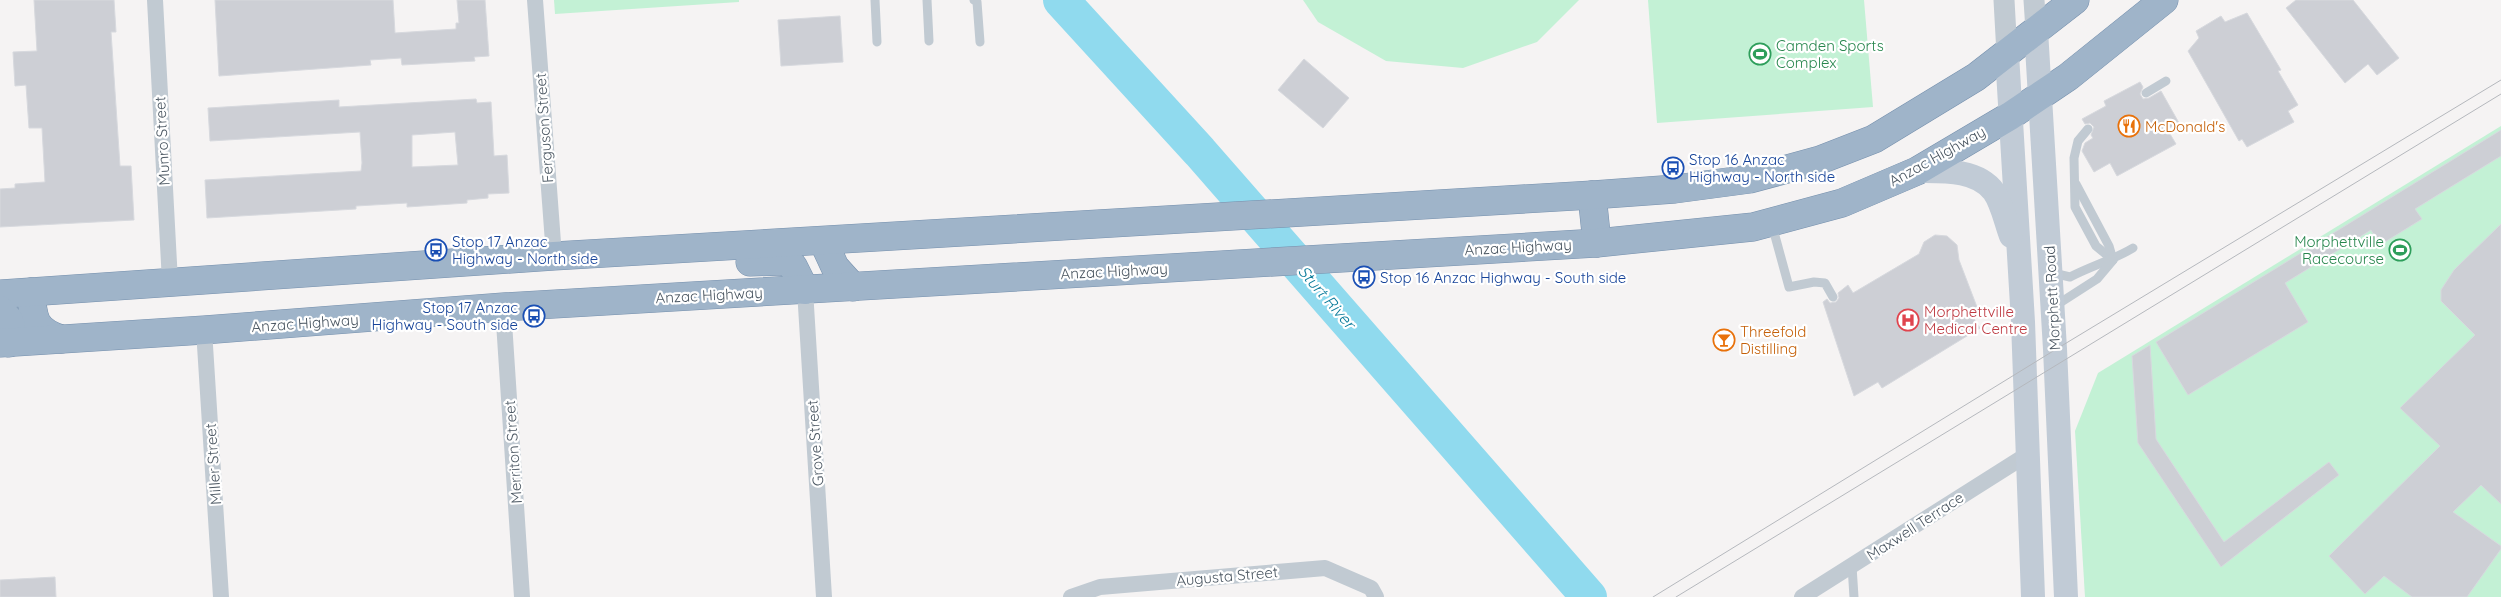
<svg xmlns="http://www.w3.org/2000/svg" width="2501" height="597" font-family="Quicksand,sans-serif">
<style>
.green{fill:#c3f1d5}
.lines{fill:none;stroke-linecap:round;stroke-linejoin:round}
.river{stroke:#90daee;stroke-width:36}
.building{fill:#cdcfd5;stroke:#d7d9de;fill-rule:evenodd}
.trunk-casing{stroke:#7690ad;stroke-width:29}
.service{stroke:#c1cad2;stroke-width:9}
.minor{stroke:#c1cad2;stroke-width:16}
.tertiary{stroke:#c1cad2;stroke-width:21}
.secondary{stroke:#c1cbd6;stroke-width:24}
.trunk{stroke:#9fb4c9;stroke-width:28}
.tram{stroke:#b5b8bd;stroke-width:1}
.labels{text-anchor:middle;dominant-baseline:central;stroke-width:4.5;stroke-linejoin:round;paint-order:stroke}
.leisure-label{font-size:15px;fill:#27864d;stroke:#fff;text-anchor:start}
.food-label{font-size:15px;fill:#c56008;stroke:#fff;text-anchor:start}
.street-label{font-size:15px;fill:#4a5661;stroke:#fff}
.transit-label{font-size:15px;fill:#164399;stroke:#fff;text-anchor:start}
.health-label{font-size:15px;fill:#be3a42;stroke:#fff;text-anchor:start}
.water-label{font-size:16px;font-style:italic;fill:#0c7c9b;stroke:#fff}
</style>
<rect width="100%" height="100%" fill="#f5f3f3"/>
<g class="green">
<polygon points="554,0 739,0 739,2 555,14"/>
<polygon points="1303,0 1579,0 1537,42 1463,68 1386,61 1318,22"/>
<polygon points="1648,0 1864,0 1873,107 1657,123"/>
<polygon points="2501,126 2501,597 2085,597 2075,431 2098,373"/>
</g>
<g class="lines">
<polyline class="river" points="1061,0 1200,152 1589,597"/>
</g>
<g class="building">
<polygon points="34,0 114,0 116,32 111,32 120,166 131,166 134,220 0,227 0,189 15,188 15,184 45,182 42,128 29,128 26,85 15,86 13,52 37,51"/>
<polygon points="215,0 393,0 395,33 456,29 456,23 459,23 457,0 485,0 489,56 474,57 475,61 402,65 401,58 370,60 371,65 219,76"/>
<polygon points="2296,0 2353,0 2399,58 2377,75 2368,64 2345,83 2286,8"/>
<polygon points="2247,13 2281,70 2278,71 2298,105 2288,111 2294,122 2247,147 2242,139 2239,141 2188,51 2199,38 2196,31 2221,16 2225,22"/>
<polygon points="840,16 843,62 781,66 778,20"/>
<polygon points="1304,59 1349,98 1323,128 1278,90"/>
<polygon points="2140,82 2143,87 2140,94 2143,99 2149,98 2161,91 2179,123 2167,129 2176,144 2117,176 2110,163 2094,172 2082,151 2085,143 2093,138 2091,135 2094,127 2090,123 2085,124 2082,119 2106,106 2104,101"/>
<path d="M476 99 477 103 491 102 494 156 507 155 509 193 488 194V198L467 200V203L407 207V203L356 206V209L207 218 205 180 361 171 362 163 360 132 210 141 208 108 339 100V107ZM455 132 458 165 412 167V135Z"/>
<polygon points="2501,130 2501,156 2415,209 2422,219 2380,245 2371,230 2285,283 2308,322 2188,395 2156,342"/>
<polygon points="2501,224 2501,504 2481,485 2453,512 2501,546 2501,549 2467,597 2412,597 2384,576 2365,594 2329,556 2440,446 2400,408 2475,335 2441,301 2441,290 2454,270"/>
<polygon points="1935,235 1947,236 1957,245 1959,260 1977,307 1968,310 1980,328 1882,388 1878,382 1854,396 1823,302 1827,299 1830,303 1836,302 1839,298 1838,293 1848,285 1853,293 1919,254 1924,242"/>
<polygon points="2150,345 2156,439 2224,542 2329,462 2339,475 2221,567 2138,443 2132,356"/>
<polygon points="55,577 56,597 0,597 0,580"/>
</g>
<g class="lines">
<g class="trunk-casing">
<g id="trunk">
<polyline points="1592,195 1597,243"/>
<polyline points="823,241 835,267 853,287"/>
<polyline points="750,262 784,261 793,266 805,290"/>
<path d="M31 292C33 319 34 330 61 339"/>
<polyline points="0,294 554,256 1592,195 1675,189 1750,179 1820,160 1874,139 1976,77 2075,0"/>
<path d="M0 310C12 320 13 328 9 343"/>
<polyline points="0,343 204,330 503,307 1597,243 1753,227 1842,203 1917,171 2010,116 2068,77 2164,0"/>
</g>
</g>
<g class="service">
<polyline points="875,0 877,42"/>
<polyline points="927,0 929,41"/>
<polyline points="974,0 977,2 980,42"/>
<polyline points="2146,93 2166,81"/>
<polyline points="2088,129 2078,141 2074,158 2075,207 2096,246 2113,260"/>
<polyline points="2076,184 2109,246 2113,260"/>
<polyline points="1772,225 1789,287 1814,282 1825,283 1833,297"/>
<path d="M2053 273 2070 277C2091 266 2113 260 2133 248"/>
<polyline points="2055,306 2097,279 2113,260"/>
<polyline points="1852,566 1854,597"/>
</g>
<g class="minor">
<polyline points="155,0 170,282"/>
<polyline points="535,0 554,256"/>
<polyline points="805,290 824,597"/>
<polyline points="503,307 522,597"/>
<polyline points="204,330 221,597"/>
<polyline points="1071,597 1100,587 1325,568 1371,588 1376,597"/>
<polyline points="1802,597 2028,454"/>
</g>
<g class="tertiary">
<polyline points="2004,0 2007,54"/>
<polyline points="2034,0 2036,30"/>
</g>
<g class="secondary">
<polyline points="2036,30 2055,349 2066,597"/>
<polyline points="2007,54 2023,322 2033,597"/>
<path d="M1917 171C1942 171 1978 169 1994 192 2002 203 2006 223 2011 236"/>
</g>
<use href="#trunk" class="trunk"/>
<g class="tram">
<polyline points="1653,597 2063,345 2501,80"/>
<polyline points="1676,597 2501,94"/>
</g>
</g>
<defs>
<g id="stadium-ring" transform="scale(1.125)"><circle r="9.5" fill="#fff" stroke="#2e9e5b" stroke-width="1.5"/><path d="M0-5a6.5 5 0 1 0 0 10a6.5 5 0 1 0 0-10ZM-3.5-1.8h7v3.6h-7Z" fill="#2e9e5b"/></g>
<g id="restaurant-ring" transform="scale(1.125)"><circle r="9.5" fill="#fff" stroke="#e8710a" stroke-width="1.5"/><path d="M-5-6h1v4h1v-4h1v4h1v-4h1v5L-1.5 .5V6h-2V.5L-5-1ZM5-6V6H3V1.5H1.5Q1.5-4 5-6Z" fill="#e8710a"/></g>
<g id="bus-ring" transform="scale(1.125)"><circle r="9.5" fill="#fff" stroke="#1a4fb4" stroke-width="1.5"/><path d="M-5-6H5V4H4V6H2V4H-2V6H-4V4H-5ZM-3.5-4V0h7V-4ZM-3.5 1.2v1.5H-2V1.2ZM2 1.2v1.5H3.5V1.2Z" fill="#1a4fb4"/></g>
<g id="hospital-ring" transform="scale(1.125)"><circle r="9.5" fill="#fff" stroke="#e0444e" stroke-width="1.5"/><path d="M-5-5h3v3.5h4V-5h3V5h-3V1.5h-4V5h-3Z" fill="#e0444e"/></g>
<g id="bar-ring" transform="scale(1.125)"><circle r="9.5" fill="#fff" stroke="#e8710a" stroke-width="1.5"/><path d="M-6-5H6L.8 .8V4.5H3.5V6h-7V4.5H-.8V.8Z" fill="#e8710a"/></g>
</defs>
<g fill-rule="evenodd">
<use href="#stadium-ring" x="1760" y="54"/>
<use href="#restaurant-ring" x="2129" y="126"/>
<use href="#bus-ring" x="1673" y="168"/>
<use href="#bus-ring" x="436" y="250"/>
<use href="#stadium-ring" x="2400" y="250"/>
<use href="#bus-ring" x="1364" y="277"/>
<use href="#bus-ring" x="534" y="316"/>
<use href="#hospital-ring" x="1908" y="320"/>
<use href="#bar-ring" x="1724" y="340"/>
</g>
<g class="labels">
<g class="leisure-label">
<text x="1776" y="45">Camden Sports<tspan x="1776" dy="17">Complex</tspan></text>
<text x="2384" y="241" text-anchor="end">Morphettville<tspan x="2384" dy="17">Racecourse</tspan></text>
</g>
<g class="food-label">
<text x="2145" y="126">McDonald's</text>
<text x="1740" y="331">Threefold<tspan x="1740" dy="17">Distilling</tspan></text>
</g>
<g class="street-label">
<text transform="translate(544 128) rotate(-94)">Ferguson Street</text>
<text transform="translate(162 141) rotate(-93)">Munro Street</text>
<text transform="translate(1937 156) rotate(-29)">Anzac Highway</text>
<text transform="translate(1518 247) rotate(-3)">Anzac Highway</text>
<text transform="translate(1114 271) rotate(-3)">Anzac Highway</text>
<text transform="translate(709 295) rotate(-3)">Anzac Highway</text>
<text transform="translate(2052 298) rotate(-93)">Morphett Road</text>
<text transform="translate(305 323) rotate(-4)">Anzac Highway</text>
<text transform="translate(815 443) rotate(-94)">Grove Street</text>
<text transform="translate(513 452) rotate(-94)">Merriton Street</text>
<text transform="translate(213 464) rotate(-94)">Miller Street</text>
<text transform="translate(1915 526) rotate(-33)">Maxwell Terrace</text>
<text transform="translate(1227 576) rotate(-5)">Augusta Street</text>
</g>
<g class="transit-label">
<text x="1689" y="159">Stop 16 Anzac<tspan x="1689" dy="17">Highway - North side</tspan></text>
<text x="452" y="241">Stop 17 Anzac<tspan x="452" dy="17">Highway - North side</tspan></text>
<text x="1380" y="277">Stop 16 Anzac Highway - South side</text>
<text x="518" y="307" text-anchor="end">Stop 17 Anzac<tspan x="518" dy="17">Highway - South side</tspan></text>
</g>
<g class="health-label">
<text x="1924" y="311">Morphettville<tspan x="1924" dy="17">Medical Centre</tspan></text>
</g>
<g class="water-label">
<text transform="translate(1327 297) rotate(49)">Sturt River</text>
</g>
</g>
</svg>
